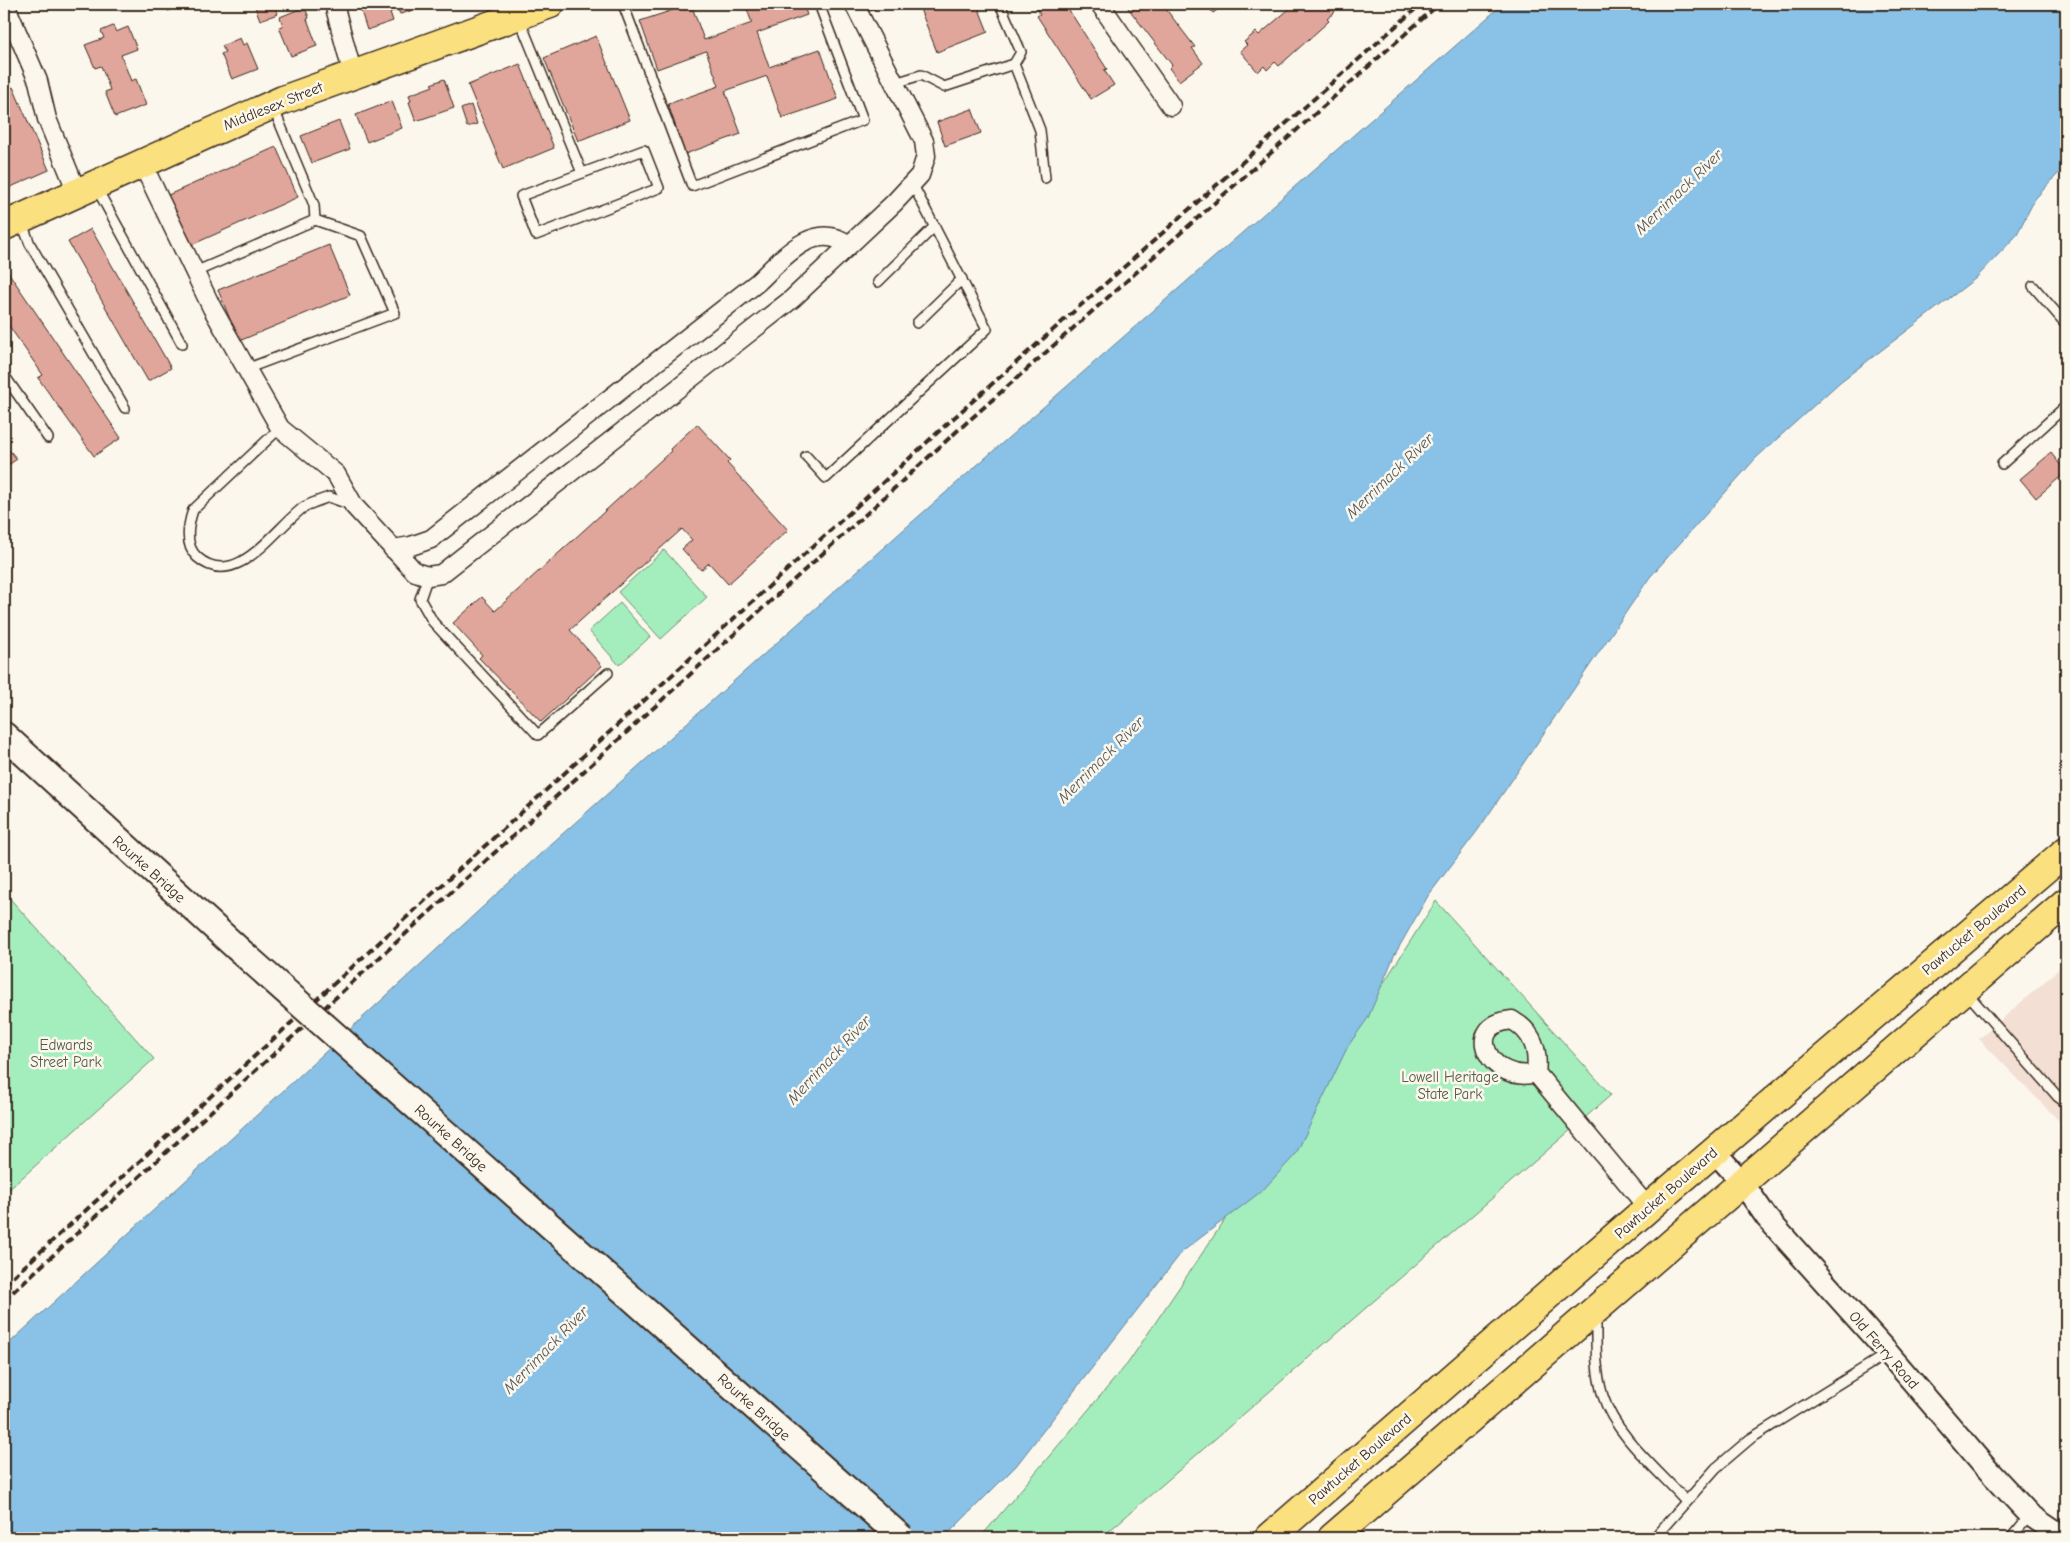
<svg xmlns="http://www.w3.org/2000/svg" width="2070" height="1542" font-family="'Comic Neue',sans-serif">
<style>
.built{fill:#f3dfd4}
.green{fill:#a4eebd;stroke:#708c6e}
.water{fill:#89c1e7;stroke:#6a8597}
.building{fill:#e0a69c;stroke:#3b2a1e}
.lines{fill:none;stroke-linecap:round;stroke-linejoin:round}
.service-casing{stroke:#3b2a1e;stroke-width:12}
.minor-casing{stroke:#3b2a1e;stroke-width:21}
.tertiary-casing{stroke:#3b2a1e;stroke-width:25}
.secondary-casing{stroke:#3b2a1e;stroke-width:29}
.primary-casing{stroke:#3b2a1e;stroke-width:31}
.service{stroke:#fbf7ec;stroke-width:9}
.minor{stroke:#fbf7ec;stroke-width:18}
.tertiary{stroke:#fbf7ec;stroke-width:21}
.secondary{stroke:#fbf7ec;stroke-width:25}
.primary{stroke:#fbe080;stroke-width:28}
.rail{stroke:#3b2a1e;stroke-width:4;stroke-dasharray:8 4;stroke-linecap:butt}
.secondary-bridge-casing{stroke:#3b2a1e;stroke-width:29;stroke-linecap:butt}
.secondary-bridge{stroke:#fbf7ec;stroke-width:25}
.labels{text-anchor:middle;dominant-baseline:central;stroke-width:5;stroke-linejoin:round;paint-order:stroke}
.street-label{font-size:15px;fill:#3b2a1e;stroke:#fbf7ec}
.park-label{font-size:15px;fill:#555b46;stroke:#fbf7ec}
.water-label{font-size:16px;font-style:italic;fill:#52575a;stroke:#fbf7ec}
</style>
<rect width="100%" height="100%" fill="#fbf7ec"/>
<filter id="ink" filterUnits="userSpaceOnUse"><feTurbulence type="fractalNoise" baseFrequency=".02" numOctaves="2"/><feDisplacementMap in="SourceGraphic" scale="10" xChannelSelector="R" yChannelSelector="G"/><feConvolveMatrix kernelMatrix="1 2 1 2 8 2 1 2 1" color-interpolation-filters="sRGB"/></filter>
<g filter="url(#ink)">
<polygon class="built" points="2066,963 2066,1128 1979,1039"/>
<g class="green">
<polygon points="664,550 707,597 661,639 618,592"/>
<polygon points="620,603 650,637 619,665 589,631"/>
<polygon points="4,892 154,1059 4,1194"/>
<polygon points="1436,901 1611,1095 1101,1538 980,1538 1128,1363 1358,1023"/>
</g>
<polygon class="water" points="1503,4 2066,4 2066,165 2035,199 2016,236 1976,278 1840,382 1756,458 1650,577 1478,830 1428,896 1394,956 1368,1018 1348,1046 1296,1154 1263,1190 1182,1252 1016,1466 944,1538 4,1538 4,1348 550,845 902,531"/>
<g class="building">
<polygon points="164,4 186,4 168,11"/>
<polygon points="254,4 274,4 278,14 260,20"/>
<polygon points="374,4 410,4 412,11 400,14 398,10 390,12 393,21 367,30 360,8"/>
<polygon points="691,4 704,40 752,23 745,4 803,4 807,15 757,33 769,67 820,49 838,99 782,118 767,76 725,91 741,134 685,154 668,104 719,86 706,51 657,69 640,21"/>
<polygon points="862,4 887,4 865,13"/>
<polygon points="918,4 977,4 988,32 937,52"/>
<polygon points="1033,4 1065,4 1107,69 1104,70 1114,85 1091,99 1037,16 1040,14"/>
<polygon points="1125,4 1162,4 1195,47 1192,48 1203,63 1179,81 1169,68 1172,65"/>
<polygon points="1206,4 1225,4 1213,13"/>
<polygon points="1295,4 1333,4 1331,7 1335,12 1327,19 1329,21 1279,66 1275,62 1267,70 1264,66 1258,72 1240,51 1247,45 1244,42 1256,32 1259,35"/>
<polygon points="302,8 303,11 306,10 309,18 307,19 317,46 291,56 279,27 283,26 280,17"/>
<polygon points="113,26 116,32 128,27 137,49 121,55 131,81 136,79 146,105 115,117 105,92 110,90 101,66 95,68 85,45 104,38 101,31"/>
<polygon points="596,36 630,120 578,141 544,58"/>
<polygon points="240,38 243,45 247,43 258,69 232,79 221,54 225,52 222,46"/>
<polygon points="520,64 554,148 503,169 468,85"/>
<polygon points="444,79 454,108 416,121 409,102 411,101 409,95 433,86 431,84"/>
<polygon points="13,87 49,170 4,190 4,91"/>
<polygon points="392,101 402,128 367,142 356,115"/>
<polygon points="471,105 477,124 467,127 461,109"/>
<polygon points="972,109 981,133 945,146 937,122"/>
<polygon points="339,121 350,149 312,163 301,136"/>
<polygon points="276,147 298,197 189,246 166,196"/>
<polygon points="91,229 171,368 148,381 68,242"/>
<polygon points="329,245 350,295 239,341 218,290"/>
<polygon points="4,266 121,438 94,456 38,378 43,375 7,323 4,323"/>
<polygon points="697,424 730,460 727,463 788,530 728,584 709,563 701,570 682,549 692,540 682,529 570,630 602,666 541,722 479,658 482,655 453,623 482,597 495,611 671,451 670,449"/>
<polygon points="4,444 17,459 4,468"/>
<polygon points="2051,453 2066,472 2036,498 2020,479"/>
</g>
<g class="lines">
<g class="service-casing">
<g id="service">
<polyline points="623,4 692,186 863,120 819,4"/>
<polyline points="519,18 582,173"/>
<polyline points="1014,64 1040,130 1045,178"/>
<polyline points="895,83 921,75 944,87 1014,64 1021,52 1000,4"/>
<polygon points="644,150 659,188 536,235 521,196"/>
<polyline points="96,187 182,344"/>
<polyline points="21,221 30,244 125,408"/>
<polyline points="195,272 315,220 314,205 273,107"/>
<polyline points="878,282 935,226"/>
<polyline points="2033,286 2066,324"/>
<polyline points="917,323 962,279"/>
<polyline points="246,369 395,313 361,236 315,220"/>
<polyline points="4,375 48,438"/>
<path d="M280 428 193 510C188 525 184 545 197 557 236 592 275 528 304 507 311 503 321 500 329 497L351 505"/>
<polyline points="806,456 826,478 987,329 912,183"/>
<polyline points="2002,464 2066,406"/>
<polyline points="428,576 420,599 433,622 538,735 608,673"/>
<polyline points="1967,993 2058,1097 2066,1103"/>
<path d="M1596 1316C1596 1343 1595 1371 1603 1396 1615 1435 1659 1471 1686 1501"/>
<polyline points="1654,1538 1716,1468 1750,1439 1888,1353"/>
<polyline points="2011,1538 2030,1515"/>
</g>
</g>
<g class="minor-casing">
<g id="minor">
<polyline points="5,4 38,81 47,119 77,192"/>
<polyline points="334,4 353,75"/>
<polyline points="1100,4 1171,106"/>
<polyline points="142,163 212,308 280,428 336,474 354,506 415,572 428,576 441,574 792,299 894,203 920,175 926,156 924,141 854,4"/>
<path d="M393 549 411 546 431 539 758 282C782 259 814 219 849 245"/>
<path d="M1536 1073C1539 1050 1533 1032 1512 1020 1460 1025 1491 1085 1536 1073L1648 1208"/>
</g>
</g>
<g class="tertiary-casing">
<polyline id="tertiary" points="1714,1151 1742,1182 1767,1218 1888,1353 1988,1470 2030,1515 2064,1538"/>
</g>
<g class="secondary-casing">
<polyline id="secondary" points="4,735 237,948"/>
</g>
<g class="primary-casing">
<g id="primary">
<polyline points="4,226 283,100 550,4"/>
<polyline points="1269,1538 1648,1208 2066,851"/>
<polyline points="1332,1538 2066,902"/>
</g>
</g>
<use href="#service" class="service"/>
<use href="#minor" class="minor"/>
<use href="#tertiary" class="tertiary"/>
<use href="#secondary" class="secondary"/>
<use href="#primary" class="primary"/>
<g class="rail">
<polyline points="4,1285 948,423 1421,4"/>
<polyline points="4,1300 956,432 1439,4"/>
</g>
<g class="secondary-bridge-casing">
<polyline id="secondary-bridge" points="237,948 902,1538"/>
</g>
<use href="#secondary-bridge" class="secondary-bridge"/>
</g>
</g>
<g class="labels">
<g class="street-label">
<text transform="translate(273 106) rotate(-22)">Middlesex Street</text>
<text transform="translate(149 869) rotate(42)">Rourke Bridge</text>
<text transform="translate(1974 930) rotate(-40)">Pawtucket Boulevard</text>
<text transform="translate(451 1138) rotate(42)">Rourke Bridge</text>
<text transform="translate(1666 1193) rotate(-41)">Pawtucket Boulevard</text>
<text transform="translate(1884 1350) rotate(49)">Old Ferry Road</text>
<text transform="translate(754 1407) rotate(42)">Rourke Bridge</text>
<text transform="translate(1360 1459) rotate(-41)">Pawtucket Boulevard</text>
</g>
<g class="park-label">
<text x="66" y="1045">Edwards<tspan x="66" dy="17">Street Park</tspan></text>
<text x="1450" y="1077">Lowell Heritage<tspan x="1450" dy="17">State Park</tspan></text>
</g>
<g class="water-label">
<text transform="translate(1679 192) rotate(-44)">Merrimack River</text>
<text transform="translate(1390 476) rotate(-44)">Merrimack River</text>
<text transform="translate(1101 760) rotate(-45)">Merrimack River</text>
<text transform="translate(829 1060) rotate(-47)">Merrimack River</text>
<text transform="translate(546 1350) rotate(-46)">Merrimack River</text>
</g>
</g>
<rect width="2070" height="1542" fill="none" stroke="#fbf7ec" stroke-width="20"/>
<rect x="10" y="10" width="2050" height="1522" fill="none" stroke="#3b2a1e" stroke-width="2" filter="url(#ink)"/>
</svg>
